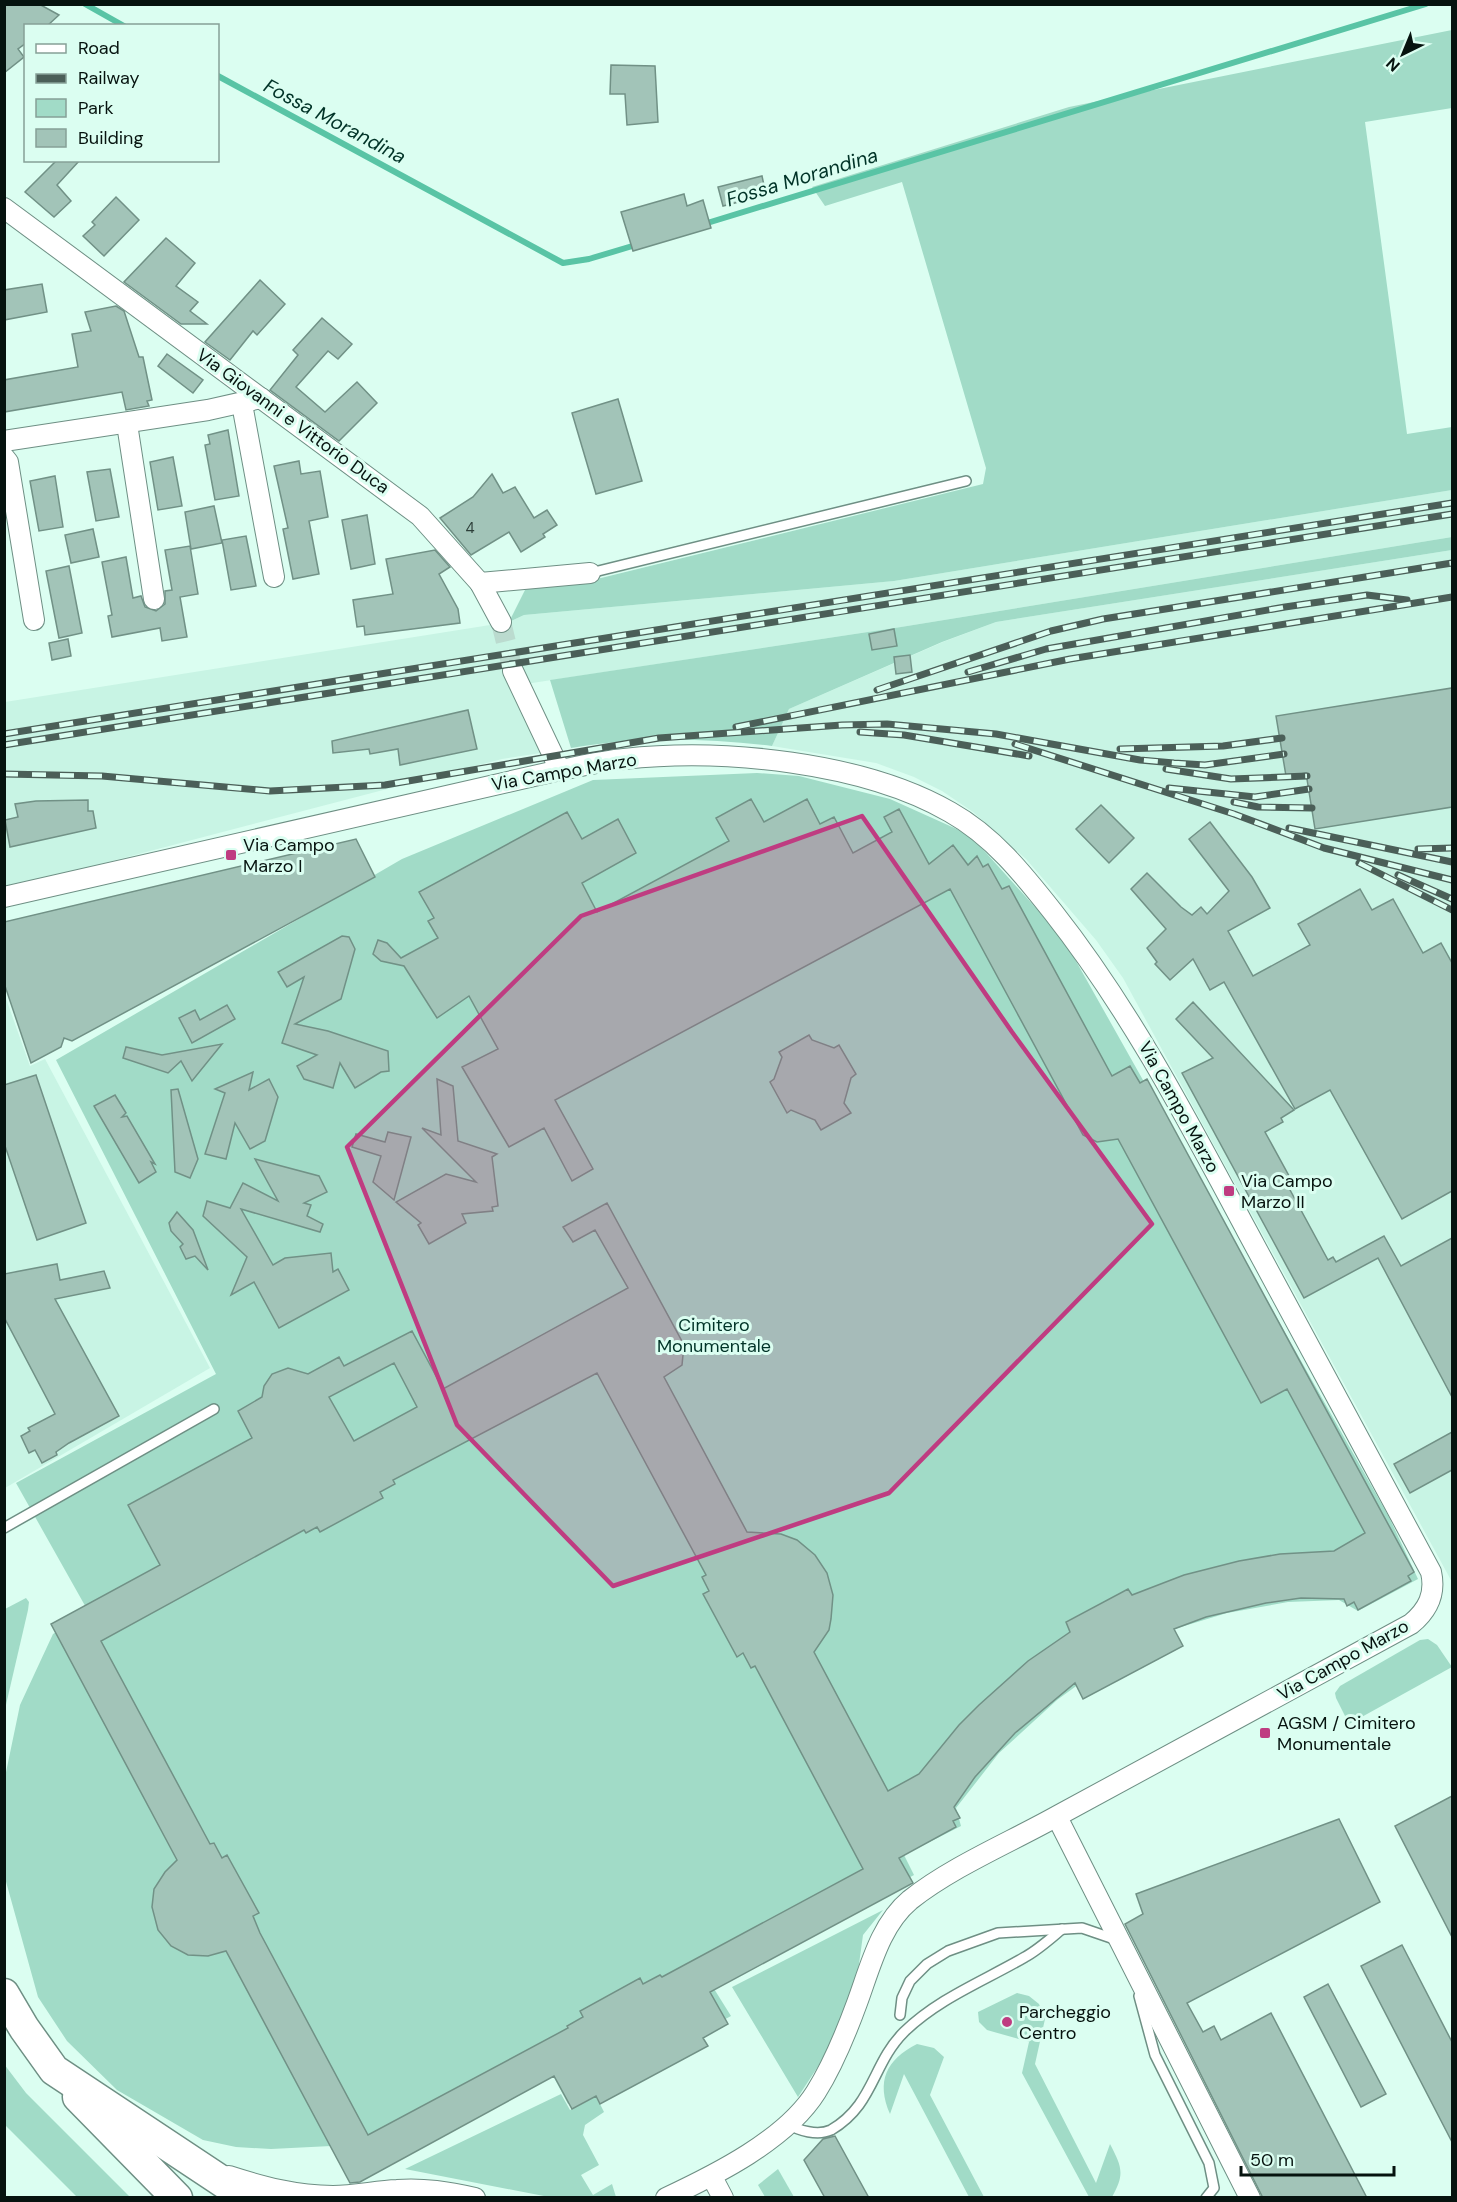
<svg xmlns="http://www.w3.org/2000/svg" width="1457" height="2202" font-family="'DM Sans',sans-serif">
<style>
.built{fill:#c8f4e4}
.green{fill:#a1dbc7}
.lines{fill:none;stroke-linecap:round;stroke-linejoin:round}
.stream{stroke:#59c4a5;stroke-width:6}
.building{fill:#a2c4b8;stroke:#719186;stroke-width:1.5;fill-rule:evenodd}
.street-tunnel{stroke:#bbdbcf;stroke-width:20;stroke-dasharray:20 10;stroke-linecap:butt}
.lane-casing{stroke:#6e8f84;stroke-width:12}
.street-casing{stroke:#6e8f84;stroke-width:22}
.primary-casing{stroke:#6e8f84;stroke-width:33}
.lane{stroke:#fff;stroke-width:9}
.street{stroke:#fff;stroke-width:20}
.primary{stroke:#fff;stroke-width:30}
.rail-casing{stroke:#4b5f58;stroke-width:7}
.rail{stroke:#dbfef1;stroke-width:4.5;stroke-dasharray:14;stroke-linecap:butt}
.marked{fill:#bf3c81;fill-opacity:0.2;stroke:#bf3c81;stroke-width:4.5;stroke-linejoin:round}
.poi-dot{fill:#bf3c81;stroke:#dbfef1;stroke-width:2}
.labels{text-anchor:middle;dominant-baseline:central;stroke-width:6;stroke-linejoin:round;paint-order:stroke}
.number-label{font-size:15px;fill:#2d3f39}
.street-label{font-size:18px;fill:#06130f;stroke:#dbfef1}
.poi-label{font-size:18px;fill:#06130f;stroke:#dbfef1;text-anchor:start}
.park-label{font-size:18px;fill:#003327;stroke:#dbfef1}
.water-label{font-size:20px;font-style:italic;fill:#003327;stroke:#dbfef1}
</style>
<rect width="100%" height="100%" fill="#dbfef1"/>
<g class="built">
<polygon points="1452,490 1452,537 901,627 519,685 541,753 502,759 5,889 5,702 509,622 524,615 894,581"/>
<polygon points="1452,550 1452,1582 1123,978 1096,940 1026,859 973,812 942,791 914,777 876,763 772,746 789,709 943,642 996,622"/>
<polygon points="4,993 30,1066 45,1059 210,1368 5,1488"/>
</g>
<g class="green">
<polygon points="1452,30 1452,108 1365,122 1407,434 1452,427 1452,490 894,581 524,615 509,622 526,588 601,578 983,484 986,468 902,182 825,206 812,187 1069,107"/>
<path d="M1452 537V550L996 622 942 642 789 709 772 746C704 738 639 736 571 748L550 680 901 627Z"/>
<polygon points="757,773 799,776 890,799 970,835 1063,938 1389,1517 1418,1579 1358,1611 1339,1600 1288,1602 1227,1613 1171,1630 1079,1684 1057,1700 999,1753 956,1808 961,1826 904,1855 914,1875 711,1984 731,2016 568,2104 552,2074 352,2179 331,2146 271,2149 236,2147 203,2140 117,2090 67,2041 38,1997 5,1878 5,1777 20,1705 53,1634 88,1611 16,1483 216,1374 56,1060 402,859 593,780"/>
<polygon points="26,1598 29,1602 28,1610 5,1709 5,1609"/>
<polygon points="1428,1639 1437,1645 1452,1667 1349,1724 1336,1698 1335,1693 1340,1686 1420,1640"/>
<polygon points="883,1910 863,1935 855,1993 834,2042 798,2097 732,1987"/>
<path d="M1017 1993 1029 1996 1039 2004 1045 2019 1035 2064 1096 2183 1110 2144C1122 2167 1125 2174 1112 2197H1089L1022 2073 1029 2042 987 2030 979 2022 978 2012Z"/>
<path d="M917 2044 934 2048 944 2057 930 2095 984 2197H969L904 2074 890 2114C876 2081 886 2060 917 2044Z"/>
<polygon points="4,2064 26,2093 130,2197 77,2197 5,2125"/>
<polygon points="561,2094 570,2110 596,2096 604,2112 585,2125 583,2135 599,2165 581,2175 593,2195 612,2184 616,2197 549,2197 405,2169"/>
<polygon points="778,2169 794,2197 765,2197 758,2185"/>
</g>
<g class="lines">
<g class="stream">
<polyline points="85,4 124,26"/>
<polyline points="218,76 563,263 589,259 639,244"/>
<polyline points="704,224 1426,4"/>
</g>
</g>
<g class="building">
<polygon points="4,4 39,4 59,15 47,26 26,26 26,43 18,49 24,57 4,73"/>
<polygon points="611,65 655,66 658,122 627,125 625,94 610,94"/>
<polygon points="57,160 80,160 57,185 71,201 54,217 25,192"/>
<polygon points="762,176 766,195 723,206 718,187"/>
<polygon points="684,194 687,206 703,200 711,228 633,251 621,212"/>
<polygon points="116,197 139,220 104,256 83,236 95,225 92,222"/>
<polygon points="166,238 195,263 176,286 198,302 190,311 207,324 181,324 124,282"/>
<polygon points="260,280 285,304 257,335 253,331 230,360 205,342"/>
<polygon points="42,284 47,312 4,320 4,290"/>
<polygon points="116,306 124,311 139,357 143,357 152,400 147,401 149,406 126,410 122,392 4,412 4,380 78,367 72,334 91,331 85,312"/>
<polygon points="322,318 352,344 338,359 328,351 296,387 325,412 357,382 377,403 339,441 270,390 298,355 293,350"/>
<polygon points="167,354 203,380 193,393 158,366"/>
<polygon points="618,399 642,481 596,494 572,413"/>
<polygon points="228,430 239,496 215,500 205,445 210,444 208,435"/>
<polygon points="173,457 182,506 158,510 150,462"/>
<polygon points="299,461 301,474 320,471 328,517 309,521 319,574 293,579 283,529 288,528 274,466"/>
<polygon points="110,469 119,517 96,521 87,472"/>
<polygon points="492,474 503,493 515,487 534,518 547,510 557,525 543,534 545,537 521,552 509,532 471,555 440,518 473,497"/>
<polygon points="55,476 63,527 39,531 30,481"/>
<polygon points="214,506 222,543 191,549 185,512"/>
<polygon points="367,515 375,564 351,569 342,520"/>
<polygon points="93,529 99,557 71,563 65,535"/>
<polygon points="246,536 256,586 231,590 222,540"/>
<polygon points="190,546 198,594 180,597 187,637 162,641 160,628 112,637 108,616 112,615 102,562 126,557 133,598 141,596 145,607 156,611 165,604 165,591 172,590 165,550"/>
<polygon points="435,550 450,567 439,574 458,609 460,623 365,635 364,626 357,627 353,600 393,594 386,559"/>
<polygon points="69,566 82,633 59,638 46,571"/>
<polygon points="894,629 897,646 872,650 869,634"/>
<polygon points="68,639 71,656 52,660 49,643"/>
<polygon points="910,655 912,672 896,674 894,657"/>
<polygon points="1452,688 1452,807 1315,829 1306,773 1286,776 1276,716"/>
<polygon points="468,710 477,749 400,765 398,749 370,754 369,749 333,753 332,741"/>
<path d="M751 799 764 822 807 799 820 824 834 817 853 853 892 832 884 817 899 809 929 864 953 845 968 865 977 856 983 867 988 864 1002 889 1009 886 1112 1076 1130 1066 1140 1083 1147 1079 1414 1572 1408 1576 1411 1581 1358 1610 1354 1602 1347 1606 1344 1599 1301 1598 1266 1603 1206 1617 1174 1629 1183 1646 1083 1699 1075 1683 1015 1733 975 1777 954 1807 960 1818 953 1821 956 1827 899 1858 913 1883 710 1992 728 2024 703 2038 708 2046 600 2104 596 2096 572 2109 554 2076 360 2182 350 2183 226 1951 208 1956 188 1955 171 1946 158 1930 152 1907 154 1889 165 1872 177 1860 51 1624 160 1565 128 1505 252 1438 238 1411 262 1397 264 1386 272 1374 288 1368 308 1374 339 1357 344 1366 412 1331 443 1389 628 1288 595 1230 573 1242 563 1227 607 1203 684 1345 682 1365 664 1377 747 1532 781 1534 797 1540 815 1555 827 1573 833 1595 831 1619 829 1630 814 1652 888 1791 919 1774 959 1725 979 1705 1028 1661 1070 1632 1066 1622 1128 1589 1132 1595 1184 1575 1239 1561 1280 1554 1334 1551 1365 1533 1287 1389 1261 1403 1118 1139 1097 1142 1083 1135 950 889 555 1100 593 1169 572 1181 544 1128 509 1147 462 1067 498 1049 469 996 437 1018 404 966 381 961 373 954 378 940 387 943 401 958 438 938 428 921 434 918 419 892 567 812 582 839 618 819 636 853 582 883 597 912 729 841 716 818ZM394 1363 417 1407 354 1441 329 1397ZM597 1373 706 1575 702 1577 709 1591 703 1594 737 1657 743 1653 751 1668 755 1666 863 1869 662 1977 660 1975 643 1984 640 1978 580 2011 583 2017 567 2026 568 2028 368 2135 260 1933 253 1916 259 1913 227 1855 222 1858 214 1843 210 1844 101 1641 304 1530 306 1533 317 1527 320 1532 383 1498 380 1492 395 1484 393 1480Z"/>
<polygon points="88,800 88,811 93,811 96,828 10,847 5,820 18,817 15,804 36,801"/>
<polygon points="1101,805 1134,838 1109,863 1076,829"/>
<polygon points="1210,822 1252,877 1270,908 1228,931 1253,976 1310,945 1298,924 1360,889 1372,910 1393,899 1423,953 1441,943 1452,963 1452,1191 1402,1219 1330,1090 1295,1109 1224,982 1210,990 1193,959 1170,980 1155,964 1157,962 1147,948 1166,929 1131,889 1147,873 1181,907 1192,915 1201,907 1207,914 1229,891 1189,839"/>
<polygon points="356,839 375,877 72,1041 64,1038 61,1047 31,1063 4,983 4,922"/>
<polygon points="342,936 349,937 355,949 341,999 295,1024 328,1031 388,1051 389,1071 381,1072 355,1088 340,1063 333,1088 304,1079 297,1066 317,1055 282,1043 304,977 287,987 278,972"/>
<polygon points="1193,1002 1294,1110 1281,1118 1283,1122 1265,1132 1294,1185 1289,1188 1328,1260 1333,1257 1336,1262 1384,1236 1401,1266 1452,1238 1452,1397 1378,1258 1304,1298 1182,1073 1213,1058 1176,1019"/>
<polygon points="227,1005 235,1019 192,1043 179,1018 195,1010 200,1020"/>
<polygon points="809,1035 812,1040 834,1048 839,1045 856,1074 851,1078 844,1103 851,1113 821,1130 815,1120 791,1110 787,1113 770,1082 774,1079 782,1057 779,1052"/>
<polygon points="222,1044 192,1081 181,1061 168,1073 123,1058 126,1047 162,1055"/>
<polygon points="253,1072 249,1090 269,1079 278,1097 265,1141 250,1149 235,1123 226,1159 205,1154 225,1093 215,1089"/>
<polygon points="36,1075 86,1223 37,1240 4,1143 4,1085"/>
<polygon points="437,1079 453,1086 458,1141 497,1154 492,1157 498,1206 492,1207 493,1211 462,1214 466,1223 429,1244 418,1225 421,1223 396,1202 446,1174 476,1182 422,1128 441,1135"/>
<polygon points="178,1089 198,1159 190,1178 175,1172 171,1090"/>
<polygon points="115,1095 126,1113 122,1117 127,1116 155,1164 151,1162 156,1172 139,1183 94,1106"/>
<polygon points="388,1132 411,1137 394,1200 373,1182 381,1156 352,1147 356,1134 385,1142"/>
<polygon points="255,1159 319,1176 327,1192 304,1203 311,1205 307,1216 323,1224 320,1232 241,1209 273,1265 285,1258 331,1253 333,1272 338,1269 349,1290 279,1328 254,1282 231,1295 247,1257 203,1216 207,1201 230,1208 243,1183 278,1201"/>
<polygon points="177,1212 193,1230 208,1270 195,1256 186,1259 180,1247 183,1244 171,1231 169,1223"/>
<polygon points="57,1264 60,1280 104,1271 110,1288 55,1299 119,1416 69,1443 56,1452 57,1455 42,1463 35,1450 29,1453 21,1436 30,1431 28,1428 55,1414 4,1317 4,1274"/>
<polygon points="1452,1432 1452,1470 1410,1493 1394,1464"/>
<polygon points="1452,1796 1452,1937 1395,1826"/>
<polygon points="1339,1819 1380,1902 1187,2003 1203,2032 1214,2026 1221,2040 1271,2013 1367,2198 1263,2198 1125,1924 1143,1914 1136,1894"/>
<polygon points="1402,1945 1452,2042 1452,2142 1361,1966"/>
<polygon points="1328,1984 1386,2094 1361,2107 1304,1997"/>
<polygon points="835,2136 869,2198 825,2198 804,2160 823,2139"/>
</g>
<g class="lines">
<polyline class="street-tunnel" points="501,622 513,671"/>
<g class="lane-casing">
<g id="lane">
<polyline points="590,573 966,481"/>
<polyline points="4,1528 214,1409"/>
<polyline points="1139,1996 1155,2055 1209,2163 1214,2188 1206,2198"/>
<polyline points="900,2015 902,1998 910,1981 927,1964 948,1951 998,1933 1082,1928 1117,1940"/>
<path d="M787 2123C798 2131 818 2136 831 2130 874 2105 872 2064 904 2032 939 1998 984 1981 1025 1957 1038 1950 1050 1939 1062 1929"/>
</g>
</g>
<g class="street-casing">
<g id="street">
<polyline points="4,208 420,516 480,583 501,622"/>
<polyline points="242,404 274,577"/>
<polyline points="127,424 154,599"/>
<polyline points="4,441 208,410 261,398"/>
<polyline points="4,457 8,462 34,620"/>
<polyline points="480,583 590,573"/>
<polyline points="513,671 560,770"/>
<path d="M4 897 560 770C581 766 603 761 624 759 723 748 863 762 950 812 993 836 1023 874 1053 912 1131 1011 1188 1121 1247 1231 1308 1345 1370 1458 1431 1572 1436 1594 1428 1610 1411 1624 1294 1688 1176 1751 1059 1815 1011 1842 953 1866 910 1900 880 1925 870 1968 857 2003 846 2033 833 2065 816 2092 786 2140 715 2175 666 2198"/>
<polyline points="1057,1817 1250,2198"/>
<path d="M229 2176C263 2187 296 2196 333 2196 354 2196 376 2191 397 2190 424 2188 448 2192 475 2198"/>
<polyline points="712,2177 723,2198"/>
</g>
</g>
<g class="primary-casing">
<g id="primary">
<polyline points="4,1994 24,2028 54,2070 247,2198"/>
<polyline points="78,2097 177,2198"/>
</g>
</g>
<use href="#lane" class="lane"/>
<use href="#street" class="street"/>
<use href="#primary" class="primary"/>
<g class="rail-casing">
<g id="rail">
<polyline points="968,672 1046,649 1285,607 1367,595 1407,600"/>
<polyline points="877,690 1051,631 1103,619 1452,563"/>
<polyline points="736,727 1070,659 1452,597"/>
<polyline points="860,732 904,735 1029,756"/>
<polyline points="4,734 1452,503"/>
<polyline points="1015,744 1234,814 1324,848 1452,880"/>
<polyline points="4,745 1452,514"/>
<polyline points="1120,749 1223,746 1282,738"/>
<polyline points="1166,769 1231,779 1307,776"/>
<polyline points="4,774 102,776 270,791 385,785 659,738 842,725 887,724 996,734 1140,760 1174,763 1205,765 1284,754"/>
<polyline points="1169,788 1255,797 1309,789"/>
<polyline points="1234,802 1258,807 1312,808"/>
<polyline points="1289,828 1452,862"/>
<polyline points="1418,849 1452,848"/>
<polyline points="1359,863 1452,910"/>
<polyline points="1398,875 1452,899"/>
</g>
</g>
<use href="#rail" class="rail"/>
</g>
<path class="marked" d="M862 816 1012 1032 1152 1224 889 1493 613 1586 457 1425 347 1147 581 916Z"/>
<g class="poi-dot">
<rect x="225" y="849" width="12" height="12" rx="3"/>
<rect x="1223" y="1185" width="12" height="12" rx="3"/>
<rect x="1259" y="1727" width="12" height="12" rx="3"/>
<circle cx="1007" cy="2022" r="6"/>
</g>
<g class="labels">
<g class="number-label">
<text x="470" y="528">4</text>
</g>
<g class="street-label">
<text transform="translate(293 421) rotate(36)">Via Giovanni e Vittorio Duca</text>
<text transform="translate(564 772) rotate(-10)">Via Campo Marzo</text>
<text transform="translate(1179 1107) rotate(61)">Via Campo Marzo</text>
<text transform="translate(1343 1660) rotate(-29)">Via Campo Marzo</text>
</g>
<g class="poi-label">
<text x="243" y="845">Via Campo<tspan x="243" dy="21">Marzo I</tspan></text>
<text x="1241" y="1181">Via Campo<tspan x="1241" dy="21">Marzo II</tspan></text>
<text x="1277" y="1723">AGSM / Cimitero<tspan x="1277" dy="21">Monumentale</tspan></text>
<text x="1019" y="2012">Parcheggio<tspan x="1019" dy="21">Centro</tspan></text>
</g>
<g class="park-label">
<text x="714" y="1325">Cimitero<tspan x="714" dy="21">Monumentale</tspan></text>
</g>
<g class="water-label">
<text transform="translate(335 121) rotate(28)">Fossa Morandina</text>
<text transform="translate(802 177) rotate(-17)">Fossa Morandina</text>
</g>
</g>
<rect width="1457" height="2202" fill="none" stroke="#06130f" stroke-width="12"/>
<rect x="24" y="24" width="195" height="138" fill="#dbfef1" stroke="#86a097" stroke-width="1.5"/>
<rect x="36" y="44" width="30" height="9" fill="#ffffff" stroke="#86a097" stroke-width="1.5"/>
<text x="78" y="54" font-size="18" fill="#06130f">Road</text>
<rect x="36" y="74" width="30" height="9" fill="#4b5f58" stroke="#86a097" stroke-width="1.5"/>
<text x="78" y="84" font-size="18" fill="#06130f">Railway</text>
<rect x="36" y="99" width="30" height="18" fill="#a1dbc7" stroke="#86a097" stroke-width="1.5"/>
<text x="78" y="114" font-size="18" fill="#06130f">Park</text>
<rect x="36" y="129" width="30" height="18" fill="#a2c4b8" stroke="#86a097" stroke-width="1.5"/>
<text x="78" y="144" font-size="18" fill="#06130f">Building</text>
<g transform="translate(1403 54) rotate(223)" stroke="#dbfef1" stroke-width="4.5" paint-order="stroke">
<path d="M0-4.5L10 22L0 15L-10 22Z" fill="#06130f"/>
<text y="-9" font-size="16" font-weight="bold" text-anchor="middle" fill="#06130f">N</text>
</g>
<path d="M1241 2166v9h153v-9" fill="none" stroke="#06130f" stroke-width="3"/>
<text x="1250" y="2166" font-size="18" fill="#06130f" stroke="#dbfef1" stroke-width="4.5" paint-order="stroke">50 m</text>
</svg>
